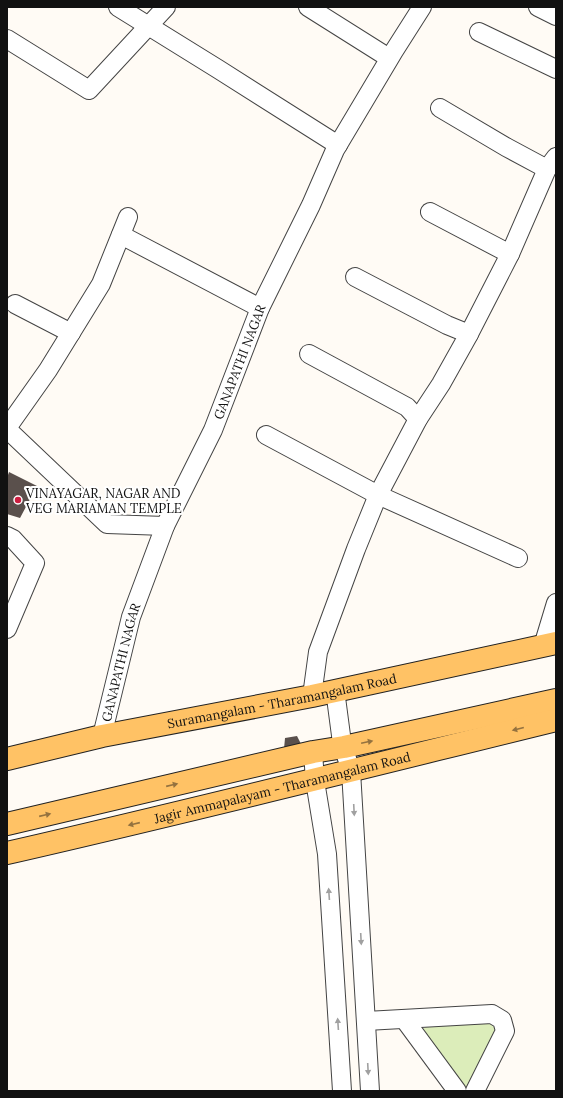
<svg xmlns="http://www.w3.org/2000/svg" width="563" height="1098" font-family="Lora,serif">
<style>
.grass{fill:#dcedba}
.building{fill:#5a504c}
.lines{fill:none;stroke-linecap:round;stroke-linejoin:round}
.minor-casing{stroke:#444;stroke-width:20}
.major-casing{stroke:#222;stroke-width:24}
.minor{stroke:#fff;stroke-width:18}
.major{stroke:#ffc265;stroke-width:22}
.oneway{fill:#94723f}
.oneway2{fill:#a0a0a0}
.poi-dot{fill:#cc1e40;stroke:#fff;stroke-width:1.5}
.labels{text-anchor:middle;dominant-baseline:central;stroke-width:4;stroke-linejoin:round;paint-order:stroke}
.street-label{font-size:13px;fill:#111;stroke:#fff}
.poi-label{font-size:13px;fill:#111;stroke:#fff;text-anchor:start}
</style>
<rect width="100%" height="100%" fill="#fffbf5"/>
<polygon class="grass" points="488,1022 495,1028 495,1032 469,1086 465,1087 460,1083 423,1029 428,1024"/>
<g class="building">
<polygon points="9,472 37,486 20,518 7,514 7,478"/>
<polygon points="297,736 302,746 284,749 285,738"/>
</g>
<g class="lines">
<g class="minor-casing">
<g id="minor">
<polyline points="118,7 218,69 338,145"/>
<polyline points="308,7 389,58"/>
<polyline points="538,7 556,16"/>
<polyline points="479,32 556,69"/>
<polyline points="7,39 89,90 166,7"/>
<polyline points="440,108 506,147 547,169"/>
<polyline points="430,212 510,254"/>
<polyline points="121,235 260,308"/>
<polyline points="355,277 447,325 469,334"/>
<polyline points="15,304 71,333"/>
<polyline points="309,354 407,407 418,419"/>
<polyline points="7,428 48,370 101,284 128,217"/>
<polyline points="7,429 107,524 165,526"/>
<polyline points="266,435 378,495 518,558"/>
<polyline points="7,536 13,539 35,563 7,629"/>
<polyline points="543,646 556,603"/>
<polyline points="335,690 342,743 351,771 370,1091"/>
<polyline points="312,696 318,652 356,549 378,495 418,419 441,384 469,334 510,254 547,169 556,157"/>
<path id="s1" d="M102 736 131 617 165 526 213 430 260 308 311 205 335 150 394 51 422 7"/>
<polyline points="313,752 315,781 327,854 342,1091"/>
<polyline points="404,1019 457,1091"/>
<polyline points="366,1021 492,1014 502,1020 505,1031 475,1091"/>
</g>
</g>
<g class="major-casing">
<g id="major">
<path id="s2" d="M7 759 102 736 312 696 556 643"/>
<polyline points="7,824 313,752 344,747 556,700"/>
<path id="s3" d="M7 853C191 811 373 765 556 720"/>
</g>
</g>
<use href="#minor" class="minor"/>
<use href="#major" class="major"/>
</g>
<defs><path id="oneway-solid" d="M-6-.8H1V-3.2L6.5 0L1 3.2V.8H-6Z"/></defs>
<g class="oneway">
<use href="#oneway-solid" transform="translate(518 729) rotate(166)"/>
<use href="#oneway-solid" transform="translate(367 742) rotate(-12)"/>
<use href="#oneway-solid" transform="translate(172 785) rotate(-13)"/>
<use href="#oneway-solid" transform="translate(45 815) rotate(-13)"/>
<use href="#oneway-solid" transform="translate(134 824) rotate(167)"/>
</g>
<g class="oneway2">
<use href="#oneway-solid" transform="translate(354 810) rotate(87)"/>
<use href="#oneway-solid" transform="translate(329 894) rotate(-94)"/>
<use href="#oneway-solid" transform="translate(361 939) rotate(87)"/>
<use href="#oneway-solid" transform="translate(338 1024) rotate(-94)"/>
<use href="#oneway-solid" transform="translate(368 1069) rotate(87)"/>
</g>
<circle class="poi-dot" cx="18" cy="500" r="4"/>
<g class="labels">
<g class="street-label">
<text stroke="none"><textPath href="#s1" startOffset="400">GANAPATHI NAGAR</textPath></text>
<text stroke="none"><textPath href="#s1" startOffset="76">GANAPATHI NAGAR</textPath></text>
<text stroke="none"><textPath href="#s2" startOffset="281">Suramangalam - Tharamangalam Road</textPath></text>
<text stroke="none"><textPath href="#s3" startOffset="283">Jagir Ammapalayam - Tharamangalam Road</textPath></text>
</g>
<g class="poi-label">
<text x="26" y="493">VINAYAGAR, NAGAR AND<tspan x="26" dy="15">VEG MARIAMAN TEMPLE</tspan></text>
</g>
</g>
<rect width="563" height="1098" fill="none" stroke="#111111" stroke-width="16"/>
</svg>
